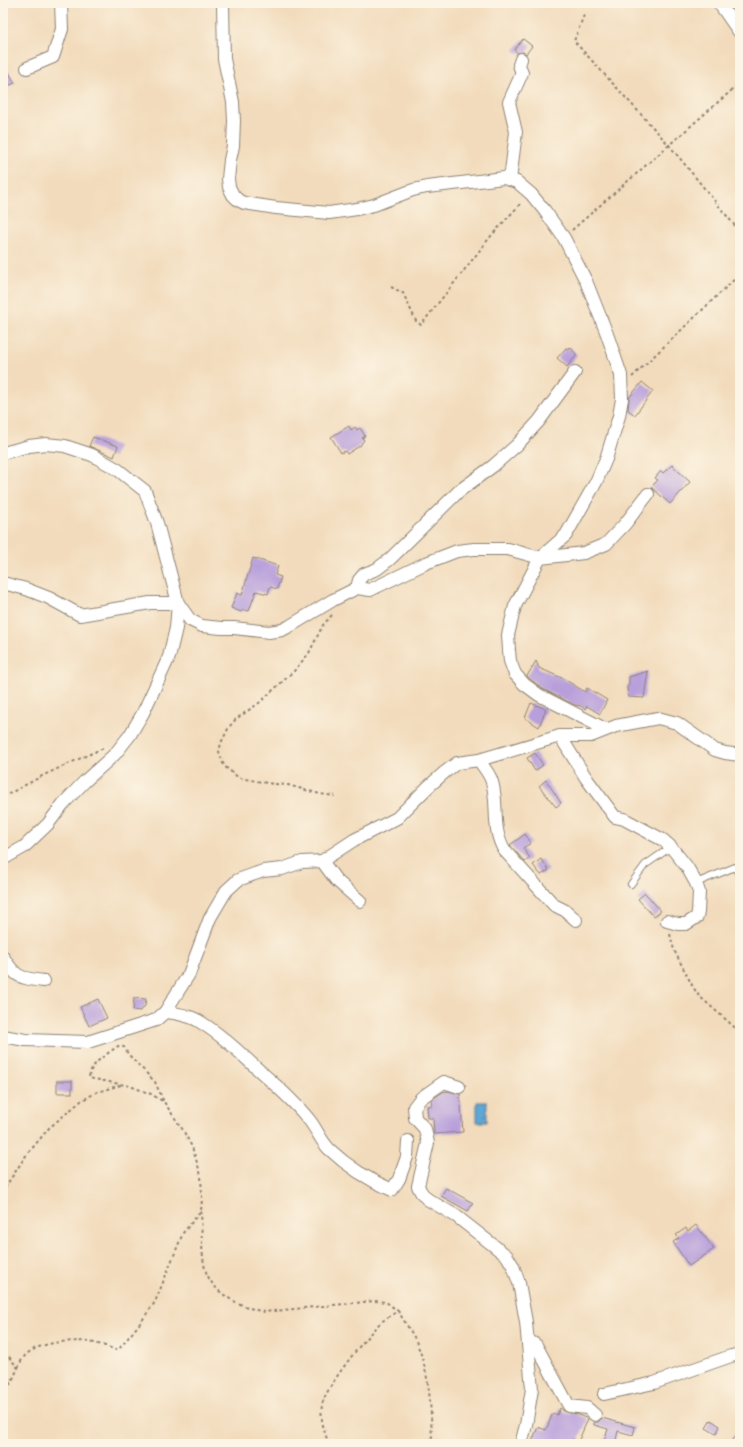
<svg xmlns="http://www.w3.org/2000/svg" width="743" height="1447" font-family="Caveat,sans-serif">
<style>
.water{fill:url(#water-ripples);stroke:#456980}
.building{fill:#b89fdb}
.lines{fill:none;stroke-linecap:round;stroke-linejoin:round}
.lane-casing{stroke:#8e8374;stroke-width:8}
.street-casing{stroke:#8e8374;stroke-width:14}
.path{stroke:#8e8374;stroke-width:2;stroke-dasharray:3 3;stroke-linecap:butt}
.lane{stroke:#fff;stroke-width:6}
.street{stroke:#fff;stroke-width:12}
</style>
<defs>
<pattern id="water-ripples" width="26" height="14" patternUnits="userSpaceOnUse"><rect width="26" height="14" fill="#5fa7d6"/><path d="M2 4q2-2 4 0t4 0M15 11q2-2 4 0t4 0" fill="none" stroke="#4f88ae"/></pattern>
</defs>
<rect width="100%" height="100%" fill="#fcf5e5"/>
<filter id="ink" filterUnits="userSpaceOnUse"><feTurbulence type="fractalNoise" baseFrequency=".025" numOctaves="2"/><feDisplacementMap in="SourceGraphic" scale="8" xChannelSelector="R" yChannelSelector="G"/><feConvolveMatrix kernelMatrix="1 2 1 2 8 2 1 2 1" color-interpolation-filters="sRGB"/></filter>
<filter id="wash" filterUnits="userSpaceOnUse"><feTurbulence type="fractalNoise" baseFrequency=".012" numOctaves="4" result="noise"/><feDisplacementMap in="SourceGraphic" scale="16" xChannelSelector="R" yChannelSelector="G"/><feGaussianBlur stdDeviation="0.9" result="paint"/><feColorMatrix in="noise" values="0 0 0 0 0 0 0 0 0 0 0 0 0 0 0 0 0 1.4 0 .05"/><feComposite in="paint" operator="in"/></filter>
<g filter="url(#wash)">
<rect width="100%" height="100%" fill="#f2dbbc"/>
<rect class="water" x="477" y="1102" width="10" height="20"/>
<g id="blocks">
<g class="building">
<polygon points="523,39 532,46 526,54 523,52 518,53 514,50"/>
<polygon points="3,62 15,83 3,88"/>
<polygon points="570,347 577,355 567,367 557,358 566,348 569,349"/>
<polygon points="642,382 653,391 635,415 628,410 629,398"/>
<polygon points="349,426 351,430 355,427 357,430 360,428 365,436 362,438 364,440 361,444 361,445 347,454 345,451 341,453 331,437"/>
<polygon points="93,437 118,446 114,457 89,446"/>
<polygon points="672,465 690,482 670,504 651,487 658,480 655,478 661,471 663,473"/>
<polygon points="253,558 278,566 275,575 281,577 277,589 270,587 268,594 256,591 249,611 243,610 241,612 231,608 237,593 242,595"/>
<polygon points="536,661 539,668 564,679 585,692 587,688 607,700 600,714 587,706 585,709 581,706 575,705 543,689 529,678 527,676"/>
<polygon points="648,671 644,698 628,697 627,687 629,684 629,677"/>
<polygon points="531,703 546,709 539,727 525,718"/>
<polygon points="535,753 543,765 535,771 527,758"/>
<polygon points="546,780 561,803 556,807 539,786"/>
<polygon points="525,834 531,843 523,848 530,858 525,862 510,845"/>
<polygon points="541,859 549,870 541,875 533,865"/>
<polygon points="645,893 661,911 654,917 638,899"/>
<polygon points="134,998 146,999 145,1006 140,1011 133,1010"/>
<polygon points="98,999 107,1018 89,1026 80,1007"/>
<rect x="57" y="1081" width="15" height="12"/>
<polygon points="448,1091 460,1094 463,1132 434,1134 433,1118 428,1118 427,1106 432,1106 431,1100 443,1092"/>
<polygon points="446,1188 473,1203 468,1211 441,1196"/>
<polygon points="696,1225 714,1249 689,1266 673,1242 679,1238 676,1235 686,1228 688,1231"/>
<polygon points="560,1408 565,1412 576,1414 588,1419 578,1442 572,1439 570,1444 531,1444 538,1427 546,1430 553,1413 557,1415"/>
<polygon points="602,1418 635,1427 633,1435 618,1431 615,1444 603,1444 608,1429 594,1425 594,1422 598,1422"/>
<polygon points="711,1420 720,1426 716,1434 706,1428"/>
</g>
</g>
</g>
<g filter="url(#ink)">
<use href="#blocks" fill-opacity="0" stroke="#8e8374" stroke-width="1"/>
<g class="lines">
<g class="lane-casing">
<g id="lane">
<polyline points="696,883 735,867 740,876"/>
<polyline points="631,884 645,865 671,847"/>
</g>
</g>
<g class="street-casing">
<g id="street">
<polyline points="223,3 224,59 233,102 234,121 233,146 230,160 228,179 229,187 233,195 238,200 244,203 276,208 329,213 357,209 374,205 413,190 427,187 504,178 517,182 531,194 545,211 564,238 586,281 607,334 621,375 622,399 619,416 606,459 596,482 566,535 540,558 515,606 508,635 509,650 510,661 515,674 524,684 539,695 605,729"/>
<polyline points="719,3 740,33"/>
<polyline points="27,68 53,57 62,29 61,3"/>
<polyline points="510,180 516,132 509,102 522,73 519,65 521,59"/>
<polyline points="3,453 29,446 46,444 65,446 92,455 117,469 145,491 157,523 178,603 190,620 202,626 221,628 234,628 269,632 282,630 290,626 333,600 357,588 370,590 426,563 457,551 474,549 508,549 540,558 584,553 606,544 625,524 648,494"/>
<polyline points="3,583 26,589 49,598 80,615 150,603 178,603 176,628 169,657 143,713 130,735 115,754 85,781 63,804 48,824 24,847 3,859"/>
<polyline points="357,588 359,580 364,574 377,569 390,559 459,491 493,466 517,445 539,421 575,372"/>
<polyline points="560,736 586,778 615,817 624,819 663,840 671,847 687,867 696,883 699,892 698,912 697,917 686,924 678,924 667,921"/>
<path d="M479 760C483 767 490 774 492 782 499 805 491 827 504 850L554 905 566 911 576 920"/>
<polyline points="322,861 336,880 360,901"/>
<path d="M3 957C16 978 20 978 44 981"/>
<path d="M165 1012C176 1013 187 1015 197 1020 221 1034 241 1054 261 1072 278 1087 296 1103 310 1121 317 1130 321 1141 329 1149 347 1166 369 1180 392 1190L399 1179 407 1157 408 1141"/>
<polyline points="3,1036 25,1040 88,1042 156,1020 165,1012 189,974 210,918 226,891 238,880 263,871 282,869 302,862 322,861 354,840 397,818 428,787 445,772 457,763 479,760 560,736 591,736 616,726 658,718 677,723 715,750 725,753 740,755"/>
<polyline points="459,1087 444,1082 421,1098 414,1107 415,1118 425,1129 428,1143 418,1186 421,1192 427,1199 456,1216 507,1256 513,1266 519,1283 526,1322 532,1389 526,1425 521,1444"/>
<polyline points="528,1340 536,1345 569,1406 587,1408 595,1415"/>
<polyline points="604,1394 654,1383 731,1356 740,1354"/>
<polyline points="738,1444 740,1442"/>
</g>
</g>
<g class="path">
<polyline points="584,15 574,41 669,145 740,232"/>
<polyline points="572,230 740,83"/>
<polyline points="391,287 403,293 416,321 421,325 491,236 522,202"/>
<polyline points="632,377 740,274"/>
<polyline points="332,615 323,625 309,653 294,671 259,703 236,719 229,727 221,743 219,752 224,766 239,778 274,784 288,785 320,794 335,796"/>
<polyline points="3,797 44,775 101,749 103,749"/>
<polyline points="670,934 674,950 693,987 699,996 740,1032"/>
<polyline points="3,1193 4,1189 25,1157 49,1128 81,1101 97,1092 121,1085"/>
<path d="M201 1211C202 1228 201 1247 204 1264 209 1293 239 1306 264 1312L374 1301 386 1302 398 1311"/>
<polyline points="3,1356 9,1357 18,1368 3,1400"/>
<path d="M18 1368C20 1364 21 1360 24 1357 36 1341 80 1338 98 1344 104 1345 110 1348 116 1350L119 1349 141 1322 155 1302 183 1233 201 1211 202 1199 201 1175 192 1147 183 1130 164 1102 151 1094 130 1086 89 1078C90 1063 106 1055 118 1046L124 1047 128 1054 155 1082 164 1102"/>
<path d="M329 1444C324 1432 320 1418 322 1405 325 1388 365 1338 378 1325 384 1319 392 1315 398 1311 403 1319 408 1327 413 1335 430 1368 431 1407 432 1444"/>
</g>
<use href="#lane" class="lane"/>
<use href="#street" class="street"/>
</g>
</g>
<rect width="743" height="1447" fill="none" stroke="#fcf5e5" stroke-width="16"/>
</svg>
